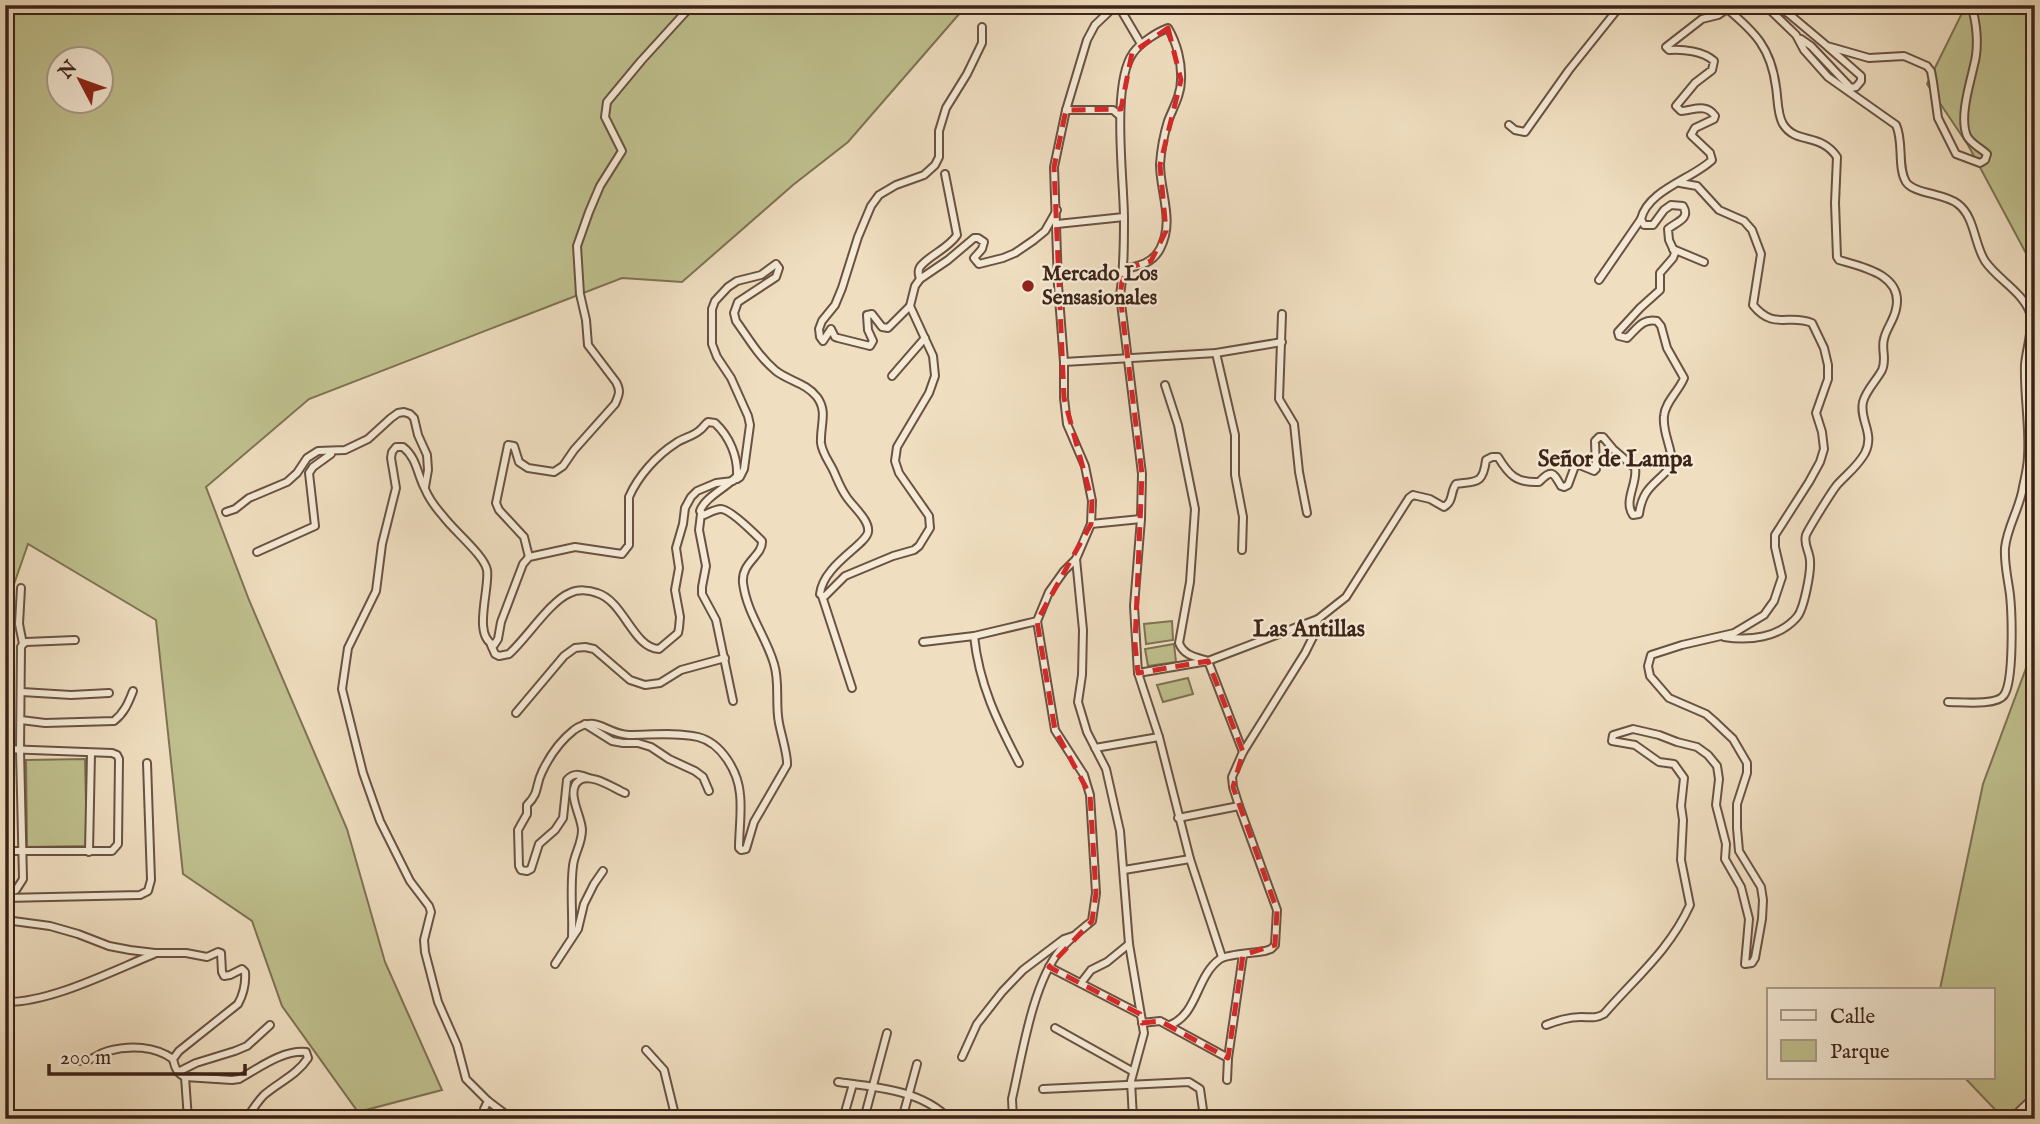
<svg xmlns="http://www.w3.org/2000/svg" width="2040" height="1124" font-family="'IM FELL English',serif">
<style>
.green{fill:#bfc08e;stroke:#7e7253;stroke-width:2;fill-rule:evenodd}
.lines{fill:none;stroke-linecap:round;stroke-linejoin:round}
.street-casing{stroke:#6a5242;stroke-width:10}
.street{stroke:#f5ead6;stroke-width:6}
.marked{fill:none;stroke:#d62828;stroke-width:5;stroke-dasharray:14 9;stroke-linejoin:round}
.poi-dot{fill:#8f2418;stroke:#f5ead6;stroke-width:2.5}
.labels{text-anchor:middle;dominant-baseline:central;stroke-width:5;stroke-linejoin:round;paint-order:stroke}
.poi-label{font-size:21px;font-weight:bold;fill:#3d2318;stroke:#f5ead6;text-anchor:start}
.neighbourhood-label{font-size:23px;font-weight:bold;fill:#3d2318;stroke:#f5ead6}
</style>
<rect width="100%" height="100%" fill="#efdec0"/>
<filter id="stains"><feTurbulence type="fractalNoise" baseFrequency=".00286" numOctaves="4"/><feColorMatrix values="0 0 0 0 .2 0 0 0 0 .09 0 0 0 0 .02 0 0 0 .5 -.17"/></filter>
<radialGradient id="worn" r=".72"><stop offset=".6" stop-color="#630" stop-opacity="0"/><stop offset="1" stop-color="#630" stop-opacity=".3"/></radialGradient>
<g class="green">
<path d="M15 5H967L848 142 793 185 682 282 622 278 309 399 206 487 249 600 347 829 385 962 442 1090 358 1112 282 1006 252 921 183 874 156 620 28 544 5 610V20ZM60 60H102V102H60Z"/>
<polygon points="1966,5 2035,5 2035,270 1968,145 1927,84"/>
<polygon points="1172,621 1173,640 1146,644 1144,624"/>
<polygon points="1174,644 1176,662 1148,666 1145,649"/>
<polygon points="2035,644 2035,1119 2004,1119 1964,1077 1993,1077 1993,989 1940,989 1983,784"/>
<polygon points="1188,678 1193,694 1163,702 1157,685"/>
<polygon points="85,759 87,846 27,847 26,760"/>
</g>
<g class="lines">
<g class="street-casing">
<g id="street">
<polyline points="1116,5 1095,25 1087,40 1066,110 1054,167 1058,285 1064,362 1064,398 1067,424 1085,466 1092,501 1091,524 1076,559 1083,630 1082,675 1078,702 1087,732 1106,769 1120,831 1129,944 1144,1033 1131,1081 1133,1119"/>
<polyline points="1118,5 1141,44"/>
<polyline points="1665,5 1669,7 1678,5"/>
<path d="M1765 5 1796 35 1804 50 1828 77 1896 125C1904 142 1897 167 1906 182 1914 194 1944 193 1958 204 1975 217 1974 244 1985 261 1997 279 2023 292 2030 313 2034 329 2026 349 2025 365 2024 396 2030 426 2028 456 2028 466 2025 477 2023 487 2020 508 2007 527 2005 548 2004 564 2008 579 2010 595 2012 614 2014 681 2004 695 1997 706 1961 702 1948 702"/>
<path d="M1775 5 1789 14 1827 46 1869 58 1904 56 1927 66 1931 71 1933 82 1938 118 1956 154 1980 163 1985 160 1987 154C1981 148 1971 144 1967 136 1959 117 1970 84 1974 65 1979 47 1977 23 1971 5"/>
<polyline points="1801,39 1811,46 1848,85 1851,88 1856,87 1861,81 1861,76 1828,47"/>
<polyline points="1066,110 1113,110 1120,116"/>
<polyline points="1509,125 1515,130 1525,132 1569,70 1621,5"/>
<polyline points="1057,224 1124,217"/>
<polyline points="1673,249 1704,262"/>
<path d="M1124 269C1138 266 1152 264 1160 249 1175 221 1160 193 1160 164 1161 150 1164 134 1168 121 1173 108 1181 95 1181 80 1182 63 1177 43 1168 28 1157 32 1140 43 1133 53 1111 84 1124 180 1124 219 1124 245 1124 270 1120 295L1142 474 1141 519 1134 606 1138 673 1159 737 1190 859 1222 957"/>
<path d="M920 279C919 274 917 272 920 267 929 255 948 249 957 235L945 174"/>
<polyline points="1599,280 1641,219"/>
<polyline points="910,306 888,328 882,327 872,314 867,315 868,330 873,341 870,346 838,338 835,337 831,329 823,341 820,337 819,329 822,321 835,305 842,288 858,237 871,206 879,195 896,185 924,175 935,165 939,157 939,131 946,108 967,74 982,43 982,27"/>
<polyline points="1282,314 1279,399 1294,424 1299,472 1307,513"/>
<polyline points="1216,353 1235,435 1235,475 1243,517 1242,550"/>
<polyline points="1064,362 1216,353 1282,342"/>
<polyline points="892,376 925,338"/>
<path d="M1165 385 1178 425 1195 509 1190 582 1179 643C1184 656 1196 657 1208 661L1243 752"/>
<path d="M737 479 740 477 744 469 750 425 748 416 731 378 717 357 712 344V309L715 301 728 287 737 281 761 275 776 264 779 268 776 277 738 302 734 313 736 321C749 339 759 357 776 371 789 381 806 383 817 397 828 412 820 425 821 443 822 453 830 463 834 472 838 481 841 489 846 496 852 506 870 520 868 532 866 545 823 565 820 594L825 596 845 576 893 556 914 550 919 546 930 528 929 516 899 473 895 461 897 447 929 393 935 376 933 356 910 306 915 286 920 279 948 260 974 238H978L984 242 982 249 974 258 979 264 1003 258 1015 253 1034 240 1045 231 1057 210"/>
<polyline points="226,512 235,509 249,498 287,482 297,473 307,458 318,451 345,450 368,439 391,418 398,413 404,412 410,414 414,418 418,435 427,455 428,470 425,487"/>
<polyline points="701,514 699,530 706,566 702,587 702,594 716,620 733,701"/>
<polyline points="1091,524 1141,519"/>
<polyline points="257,552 315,526 309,473 313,467 331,454"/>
<path d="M529 557 524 537 499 510 496 503 508 445 514 446 519 462 528 468 554 472 563 466 574 450 615 404C619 395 621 391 616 382L588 345 586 320 580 294 577 246 589 212 600 186 622 151 605 117 607 102 641 61 692 5"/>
<polyline points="822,596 852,688"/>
<path d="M974 636C979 684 997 721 1019 763"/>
<path d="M1724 637C1749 641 1779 638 1797 617 1804 609 1811 572 1810 561 1810 552 1803 544 1806 535 1809 528 1832 491 1837 485 1847 474 1858 466 1865 453 1875 433 1859 420 1863 402 1866 390 1877 380 1882 370 1887 359 1881 349 1884 339 1886 329 1894 320 1896 309 1904 275 1863 267 1839 260L1837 257 1835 203 1837 157C1820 132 1796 145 1783 124 1777 114 1778 99 1776 87 1771 48 1755 32 1726 8"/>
<polyline points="923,642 974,636 1037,621"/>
<polyline points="23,644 26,642 75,640"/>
<path d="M491 645 495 654 499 656 509 654C527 638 550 601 570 593 578 589 589 590 597 593 624 601 633 648 659 649L678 633 679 628 680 617 675 590 679 568 676 548 683 524 685 508 691 497 697 491 716 483 733 481"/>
<polyline points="1138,673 1208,661 1318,619"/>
<polyline points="22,692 71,695 109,693"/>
<polyline points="516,713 564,656 575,648 585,647 594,649 630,680 645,685 660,683 681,670 725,658"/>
<path d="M21 720 45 723 114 721C124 713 128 704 133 691"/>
<polyline points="585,724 612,741 623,743 638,743 651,747 669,759 695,771 703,777 709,791"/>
<polyline points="1095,748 1159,737"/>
<polyline points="5,749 112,753 117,755 119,759 118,844 112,851 5,851"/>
<polyline points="1178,818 1239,806"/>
<polyline points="89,852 91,753"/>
<polyline points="1124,870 1190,859"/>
<polyline points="5,894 16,890 23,879 20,750 21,647 23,644 19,624 21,588"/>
<polyline points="5,898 140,895 148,891 151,880 147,763"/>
<path d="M5 917 13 921 50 926 78 934 109 946 130 950 155 953H186L207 957 218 952 221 953 222 972 224 976 230 975 242 969 245 972C246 984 244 993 238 1004L179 1051 173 1059C175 1068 177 1073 185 1077L232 1080 239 1079C259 1068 282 1050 306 1052L308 1058C297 1075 279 1082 264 1095 257 1102 252 1111 246 1119"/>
<path d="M572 936C573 914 570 889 573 866 574 854 582 844 582 830 582 816 564 790 580 780 592 773 613 788 625 793"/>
<polyline points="555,964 578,929 584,904 594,884 603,871"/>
<polyline points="1049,967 1140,1014"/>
<polyline points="1081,983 1091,970 1107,962 1129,944"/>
<path d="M5 1002C50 1003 112 971 154 954"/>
<polyline points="1142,1023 1160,1021 1228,1058"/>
<path d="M1170 1025C1198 1014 1196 976 1220 959 1227 954 1254 953 1265 951L1271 949 1275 945 1277 910 1239 806 1233 787 1232 777 1243 752 1305 653 1315 633 1318 619 1346 597 1409 498 1413 495 1430 499 1444 507C1454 501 1450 492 1456 484 1477 481 1483 484 1486 460L1492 457H1498C1509 475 1516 483 1539 482 1552 469 1553 472 1561 486L1564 487 1568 485 1575 466 1577 464 1594 471 1596 469 1595 441 1599 437H1603L1613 449 1635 468C1638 483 1623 501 1633 515L1639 514C1643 486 1656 485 1672 465 1673 449 1662 433 1664 416 1665 402 1679 391 1684 378L1667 348 1661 326 1657 321C1642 318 1637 329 1627 338L1619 336 1618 332 1640 308 1660 290V273L1673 258 1675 253 1669 240 1668 229C1676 222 1691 219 1683 206L1671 205 1664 210 1653 225H1644L1641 219C1648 190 1692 179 1712 160L1710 153 1691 135 1695 128 1714 119 1715 116C1706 103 1694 110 1681 111L1676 106 1695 83 1712 70 1714 61C1703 51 1683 49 1669 50L1666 47 1702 19 1718 15 1724 11 1725 5"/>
<path d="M1546 1025C1557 1021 1568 1017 1581 1017 1590 1017 1595 1019 1604 1014 1635 978 1669 951 1690 905L1681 860 1683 820 1681 806 1684 778 1674 764 1659 762 1635 745 1612 741 1613 735 1633 729 1659 735 1677 742 1697 747 1708 755 1717 766 1719 779 1716 805 1726 844 1725 859 1741 887 1749 919 1745 964 1752 963 1755 958 1762 919 1763 900 1761 887 1739 851 1737 828V804L1747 773V763L1733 739 1714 721 1706 714 1669 698 1650 676 1648 666 1651 655 1682 645 1734 633 1764 615 1774 601 1782 577 1775 547V535L1809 482 1820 462 1824 449 1822 432 1816 413 1828 379V365L1824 348 1812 323C1789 313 1774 331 1753 305L1761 254 1752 230 1744 221 1719 210 1697 186 1680 183"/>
<polyline points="1055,1028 1132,1071"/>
<polyline points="646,1050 664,1070 676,1119"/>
<polyline points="962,1057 977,1024 1002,992 1023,970 1064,939 1073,936"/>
<path d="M77 1061C96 1061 94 1055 108 1051 130 1045 155 1046 173 1059"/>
<polyline points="178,1072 196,1063 235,1051 247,1046 270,1025"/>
<polyline points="185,1077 188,1119"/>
<polyline points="1227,1080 1228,1058 1243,955"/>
<path d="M838 1082C875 1087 922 1090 949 1119"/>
<polyline points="1043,1089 1189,1082 1200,1089 1204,1117 1183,1119"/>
<polyline points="484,1119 484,1109 488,1101"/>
<path d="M512 1119 488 1101 466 1079 457 1045 438 1002 425 952 424 940 431 912 429 906 410 881 380 821 363 773 342 689 348 648 376 591 382 544 396 488 391 458 392 452 396 447H403C417 458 417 474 425 489 429 499 436 508 443 516 454 531 484 555 487 570 490 589 472 636 494 645L498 639 501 622 523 564 529 557 575 547 622 554 629 545V497C638 476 657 455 676 443 683 438 694 436 700 430 703 428 705 424 708 422L715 423C729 436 738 456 737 476 726 488 705 497 700 511L704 515C709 513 715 509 721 509 730 509 755 534 762 541 763 556 741 562 743 583 747 614 766 636 774 664 780 683 775 703 779 723 781 734 788 756 787 765L754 822 746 849 741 850 739 848C739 831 742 811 740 794 738 772 722 743 698 737 676 732 651 735 629 735 605 734 597 714 574 730 560 741 550 755 542 772 535 786 540 792 527 805V814L518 830 519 866 521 870 527 871 531 869 539 844 555 830 563 818 567 780C574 772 580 775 589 778"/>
<polyline points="843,1119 853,1084"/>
<polyline points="864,1119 887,1033"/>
<polyline points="902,1119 917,1064"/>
<path d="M1013 1119 1012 1099C1022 1056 1032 985 1060 950 1069 939 1081 930 1092 921L1096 893 1090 795 1084 775 1055 730 1037 621 1049 592 1064 571 1076 559"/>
<polyline points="2011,1119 2035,1096"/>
<polyline points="2023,1119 2035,1104"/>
</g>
</g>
<use href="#street" class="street"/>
</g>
<path class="marked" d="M1168 28 1181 80 1160 165 1166 231 1151 261 1124 269 1120 295 1142 474 1135 644 1138 673 1208 661 1243 752 1233 787 1277 910 1275 945 1243 955 1228 1058 1160 1021 1142 1023 1140 1014 1049 967 1092 921 1096 893 1090 795 1055 730 1037 621 1091 524 1092 501 1064 398 1054 167 1066 110 1121 109 1132 53Z"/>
<circle class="poi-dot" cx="1028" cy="286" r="7"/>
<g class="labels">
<g class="poi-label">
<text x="1042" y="274">Mercado Los<tspan x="1042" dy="24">Sensasionales</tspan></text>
</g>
<g class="neighbourhood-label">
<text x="1615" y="459">Señor de Lampa</text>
<text x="1309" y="629">Las Antillas</text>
</g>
</g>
<rect width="2040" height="1124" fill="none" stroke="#efdec0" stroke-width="28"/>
<rect x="7" y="7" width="2026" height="1110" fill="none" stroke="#3d2318" stroke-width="3.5"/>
<rect x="14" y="14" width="2012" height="1096" fill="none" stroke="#3d2318" stroke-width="2"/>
<rect x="1767" y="988" width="228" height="91" fill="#f5ead6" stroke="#ab9a8a" stroke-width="2"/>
<rect x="1781" y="1010" width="35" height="10" fill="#f5ead6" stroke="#ab9a8a" stroke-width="2"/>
<text x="1830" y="1023" font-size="21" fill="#3d2318">Calle</text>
<rect x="1781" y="1040" width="35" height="21" fill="#bfc08e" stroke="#ab9a8a" stroke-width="2"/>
<text x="1830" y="1058" font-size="21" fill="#3d2318">Parque</text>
<g transform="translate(80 80) rotate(311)"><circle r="33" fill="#f5ead6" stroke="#ab9a8a" stroke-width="2"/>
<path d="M0-5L12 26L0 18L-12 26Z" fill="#8f2418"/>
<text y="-10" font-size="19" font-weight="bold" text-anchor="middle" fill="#3d2318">N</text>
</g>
<path d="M49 1064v10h196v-10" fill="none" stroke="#3d2318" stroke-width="3.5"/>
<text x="60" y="1064" font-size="21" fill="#3d2318" stroke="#f5ead6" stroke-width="5" paint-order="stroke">200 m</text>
<rect width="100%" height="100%" filter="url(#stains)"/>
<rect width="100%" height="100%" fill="url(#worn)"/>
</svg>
